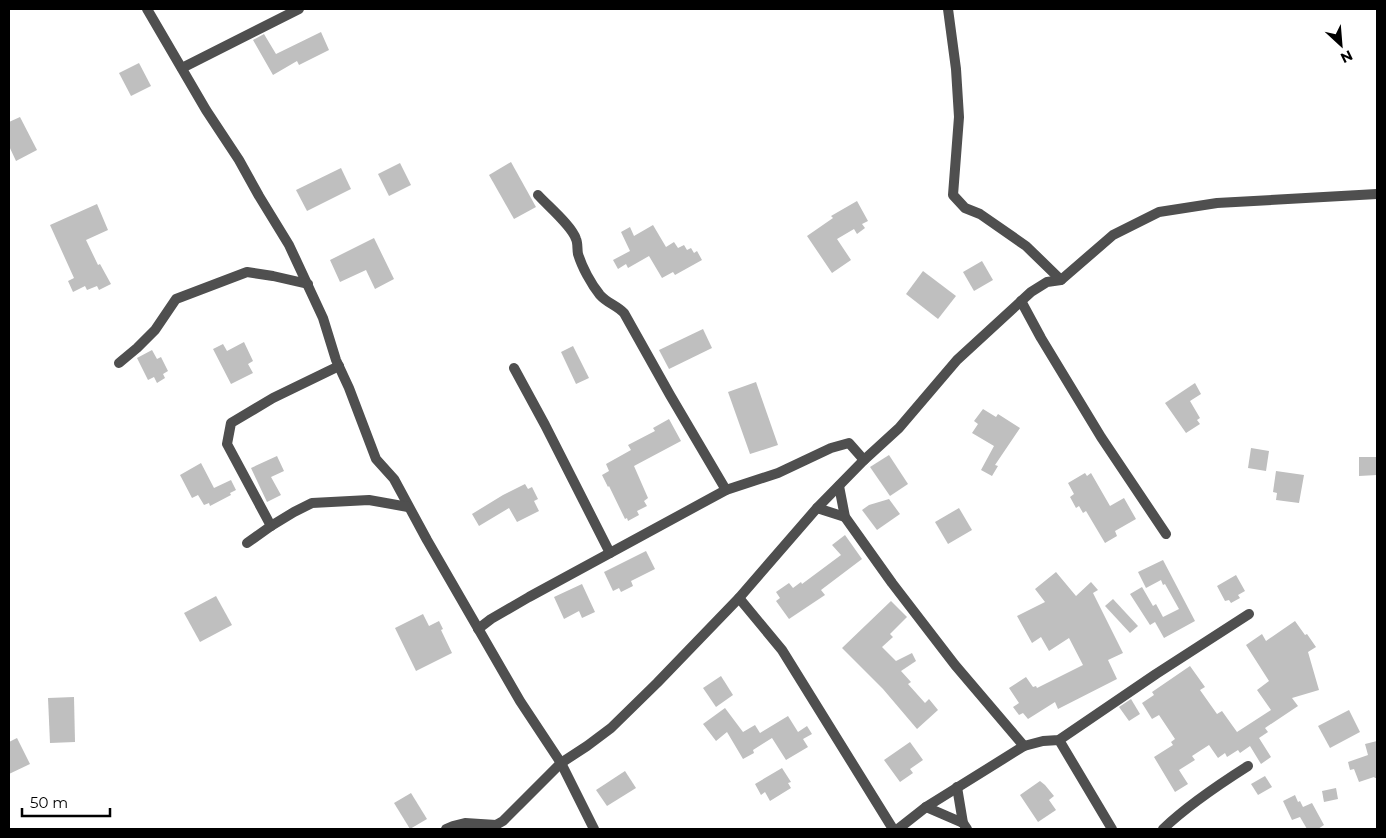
<svg xmlns="http://www.w3.org/2000/svg" width="1386" height="838" font-family="Montserrat,sans-serif">
<style>
.building{fill:#bfbfbf}
.lines{fill:none;stroke-linecap:round;stroke-linejoin:round}
.street{stroke:#4f4f4f;stroke-width:10}
</style>
<rect width="100%" height="100%" fill="#fff"/>
<g class="building">
<polygon points="321,32 329,50 299,65 297,61 273,75 253,40 264,34 276,54"/>
<polygon points="139,63 151,86 131,96 119,73"/>
<polygon points="20,117 37,150 16,161 9,146 9,122"/>
<polygon points="511,162 536,207 514,219 489,175"/>
<polygon points="400,163 411,185 389,196 378,174"/>
<polygon points="341,168 351,189 307,211 296,190"/>
<polygon points="857,201 868,221 862,224 865,228 857,234 854,229 837,239 851,260 832,273 807,236 833,218 831,216"/>
<polygon points="97,204 108,230 86,240 98,265 100,264 111,284 99,290 97,286 87,290 85,286 73,292 68,281 74,278 50,225"/>
<polygon points="653,225 666,247 674,242 678,248 684,245 687,250 691,248 694,253 697,251 702,260 675,275 673,272 662,278 649,256 628,268 626,264 618,269 613,260 630,251 621,232 630,227 634,236"/>
<polygon points="374,238 394,279 375,289 366,270 340,282 330,260"/>
<polygon points="982,261 993,280 974,291 963,272"/>
<polygon points="923,271 956,296 938,319 906,294"/>
<polygon points="703,329 712,348 669,369 659,350"/>
<polygon points="244,342 253,361 248,364 253,373 231,384 213,349 223,344 227,351"/>
<polygon points="573,346 589,378 576,384 561,352"/>
<polygon points="152,350 157,359 161,357 168,371 163,374 165,378 157,383 154,377 148,380 137,358"/>
<polygon points="756,382 778,445 750,454 728,392"/>
<polygon points="1195,383 1201,394 1190,401 1200,418 1197,420 1200,424 1186,433 1165,403"/>
<polygon points="983,409 996,417 998,414 1020,428 995,465 998,466 992,476 981,470 994,446 972,433 978,424 974,421"/>
<polygon points="669,419 681,441 634,466 648,498 644,501 647,506 637,511 639,515 628,521 627,518 625,519 609,486 608,487 602,475 609,471 606,464 631,450 628,445 655,431 653,428"/>
<polygon points="1251,448 1269,451 1266,471 1248,468"/>
<polygon points="889,455 908,484 890,496 870,467"/>
<polygon points="277,456 284,471 271,477 281,495 267,502 251,468"/>
<polygon points="1359,457 1377,457 1377,475 1359,476"/>
<polygon points="201,463 214,488 231,480 236,490 230,493 231,495 210,506 209,503 204,505 198,495 192,498 180,475"/>
<polygon points="1276,471 1304,475 1299,503 1276,500 1277,493 1273,492"/>
<polygon points="1085,473 1087,476 1091,473 1110,506 1124,498 1136,519 1115,531 1117,536 1105,543 1086,511 1083,513 1079,506 1076,508 1070,497 1074,494 1068,483"/>
<polygon points="525,484 528,489 532,487 538,499 534,501 539,511 517,522 509,508 479,526 472,514 503,495"/>
<polygon points="889,499 900,514 877,530 862,510 869,505"/>
<polygon points="959,508 972,530 948,544 935,522"/>
<polygon points="845,535 862,559 821,590 825,595 789,619 776,601 780,598 776,592 789,583 793,588 801,582 802,584 841,555 832,545"/>
<polygon points="646,551 655,569 631,581 633,586 621,592 619,588 613,591 604,572"/>
<polygon points="1163,560 1195,621 1164,638 1155,622 1150,625 1130,594 1142,587 1153,606 1156,604 1163,617 1179,609 1165,584 1163,585 1161,580 1146,588 1138,572"/>
<polygon points="1056,572 1076,596 1091,582 1098,590 1093,593 1123,653 1108,660 1117,679 1058,709 1055,702 1028,719 1023,713 1019,715 1013,707 1019,703 1009,688 1026,677 1033,687 1036,686 1037,688 1083,665 1069,638 1049,651 1041,637 1032,643 1017,616 1045,602 1035,589"/>
<polygon points="1236,575 1245,591 1238,595 1240,598 1231,603 1229,600 1225,601 1217,586"/>
<polygon points="582,584 595,612 582,618 579,611 564,619 554,597"/>
<polygon points="216,596 232,625 200,642 184,613"/>
<polygon points="1113,599 1138,626 1130,633 1105,606"/>
<polygon points="891,601 907,617 890,634 893,637 882,647 896,661 912,653 916,661 901,671 911,682 908,684 925,703 929,699 938,710 917,729 883,689 842,648"/>
<polygon points="423,614 429,626 439,621 443,629 441,630 452,653 416,671 395,628"/>
<polygon points="1295,621 1305,635 1307,634 1316,647 1308,652 1319,690 1292,698 1298,706 1265,728 1268,732 1259,738 1271,757 1261,764 1250,746 1240,753 1238,750 1227,757 1225,753 1218,758 1209,745 1192,756 1195,760 1179,770 1188,784 1175,792 1154,757 1173,745 1171,742 1175,739 1159,715 1152,719 1142,703 1154,695 1152,692 1190,666 1205,687 1200,690 1217,714 1222,711 1237,732 1271,710 1257,690 1269,681 1246,645 1262,634 1266,641"/>
<polygon points="721,676 733,695 716,707 703,688"/>
<polygon points="74,697 75,742 50,743 48,698"/>
<polygon points="1131,699 1140,714 1129,721 1119,707"/>
<polygon points="725,708 743,732 755,725 760,733 788,716 798,732 807,726 812,734 803,739 808,747 786,760 772,738 753,750 754,753 743,759 727,732 716,741 703,724"/>
<polygon points="1349,710 1360,732 1330,748 1318,726"/>
<polygon points="17,738 30,764 9,774 9,742"/>
<polygon points="1377,741 1377,778 1375,778 1374,777 1359,782 1354,769 1350,770 1348,762 1368,755 1365,744"/>
<polygon points="910,742 923,760 910,769 913,773 900,782 884,760"/>
<polygon points="782,768 791,782 788,783 791,788 770,801 765,792 761,795 755,784"/>
<polygon points="625,771 636,788 607,806 596,790"/>
<polygon points="1265,776 1272,787 1258,795 1251,784"/>
<polygon points="1040,781 1045,785 1054,796 1049,800 1056,810 1038,822 1020,795"/>
<polygon points="1336,788 1338,799 1324,802 1322,791"/>
<polygon points="411,793 427,819 410,829 394,803"/>
<polygon points="1295,795 1298,802 1300,801 1303,807 1312,803 1324,825 1318,829 1307,829 1300,817 1292,820 1283,801"/>
</g>
<g class="lines">
<g class="street">
<polyline points="147,9 206,110 239,160 259,196 289,245 323,318 336,360 349,388 376,459 394,479 427,540 520,701 561,763 594,829"/>
<polyline points="948,9 956,69 959,117 953,195 965,208 980,214 1026,246 1061,280"/>
<polyline points="182,68 299,9"/>
<path d="M538 195C548 206 572 226 576 239 578 243 577 249 578 254 582 267 591 284 600 295 607 303 616 305 624 313L670 395 726 490"/>
<polyline points="1021,301 1041,338 1101,437 1166,534"/>
<polyline points="119,363 137,348 155,330 176,299 247,272 273,276 308,284"/>
<polyline points="514,368 545,425 610,553"/>
<polyline points="839,486 845,517 892,583 955,665 1024,746"/>
<polyline points="817,508 845,517"/>
<polyline points="271,526 227,444 231,423 273,398 339,366"/>
<polyline points="247,543 271,526 294,512 312,503 369,500 408,507"/>
<polyline points="739,598 782,650 893,829"/>
<polyline points="478,629 491,619 529,597 726,490 778,473 831,448 849,443 864,460"/>
<polyline points="1059,740 1112,829"/>
<polyline points="957,787 963,823 967,829"/>
<polyline points="926,807 963,823"/>
<polyline points="446,829 453,826 465,823 496,825 503,821 561,763 587,746 611,728 657,683 739,598 817,508 864,460 899,428 957,360 1031,292 1047,282 1061,280 1113,235 1159,212 1217,203 1377,194"/>
<polyline points="898,829 926,807 1024,746 1043,741 1059,740 1156,674 1249,614"/>
<path d="M1163 829C1188 805 1218 785 1248 766"/>
</g>
</g>
<rect width="1386" height="838" fill="none" stroke="#000000" stroke-width="20"/>
<g transform="translate(1341 45) rotate(154)" stroke="#ffffff" stroke-width="4" paint-order="stroke">
<path d="M0-4L9 19L0 12L-9 19Z" fill="#000000"/>
<text y="-8" font-size="14" font-weight="bold" text-anchor="middle" fill="#000000">N</text>
</g>
<path d="M22 808v8h88v-8" fill="none" stroke="#000000" stroke-width="2.5"/>
<text x="30" y="808" font-size="15" fill="#000000" stroke="#ffffff" stroke-width="4" paint-order="stroke">50 m</text>
</svg>
